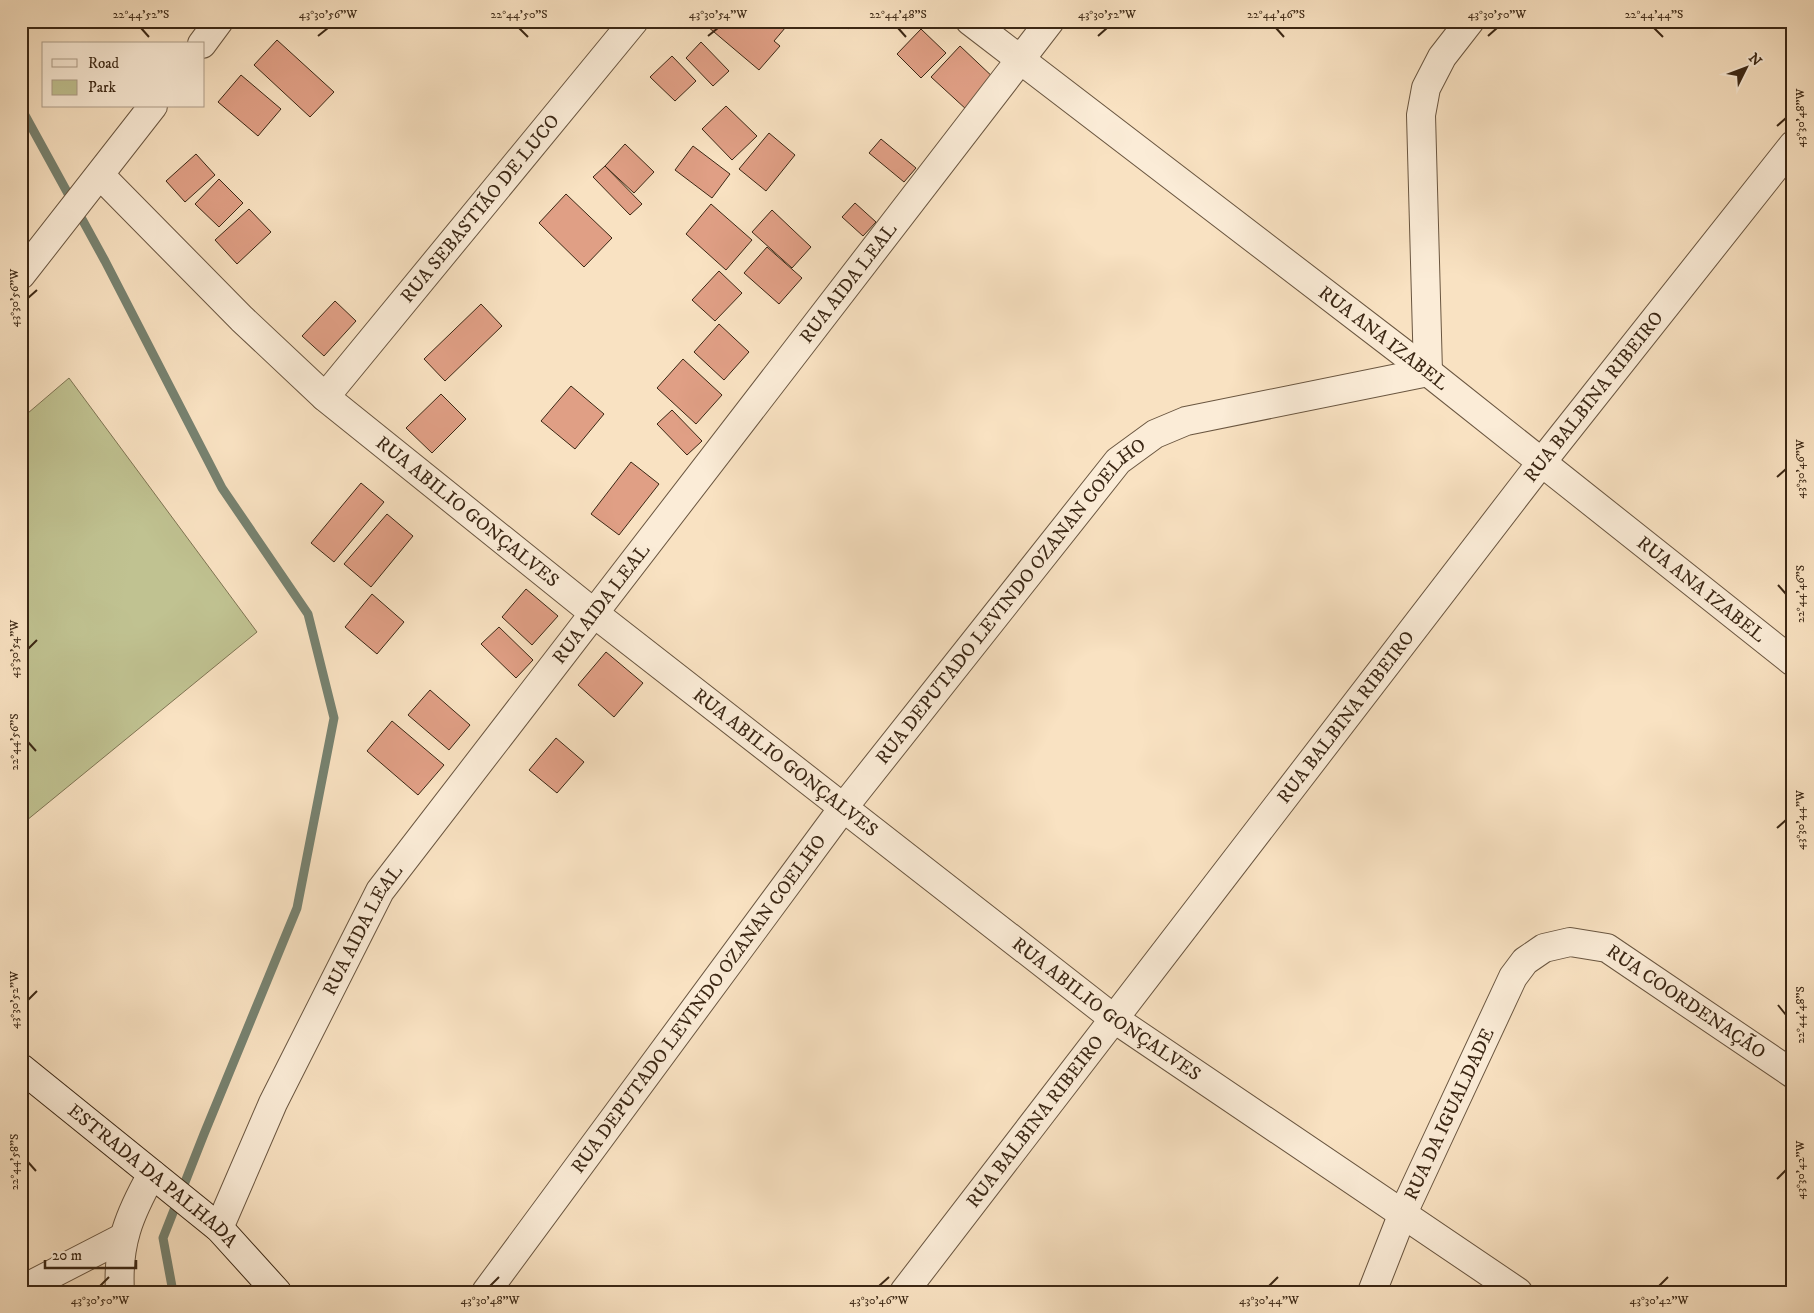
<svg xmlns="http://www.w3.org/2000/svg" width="1814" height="1313" font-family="'IM FELL DW Pica',serif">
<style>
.green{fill:#c0c291;stroke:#7e7452}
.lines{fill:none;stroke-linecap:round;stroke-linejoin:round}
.stream{stroke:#778270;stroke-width:9}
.building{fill:#e09f85;stroke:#3b2714}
.minor-casing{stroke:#6a5640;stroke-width:30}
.tertiary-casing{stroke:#6a5640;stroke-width:30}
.secondary-casing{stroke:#3b2714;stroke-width:30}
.minor{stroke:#fbecd7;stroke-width:28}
.tertiary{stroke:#fbecd7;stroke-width:28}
.secondary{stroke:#fbecd7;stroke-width:28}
.ticks{fill:none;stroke:#3b2714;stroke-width:2}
.labels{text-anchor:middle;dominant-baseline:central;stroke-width:5;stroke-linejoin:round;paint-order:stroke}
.street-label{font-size:19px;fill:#3b2714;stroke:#fbecd7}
.neatline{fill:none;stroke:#3b2714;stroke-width:2}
.ticks-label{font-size:12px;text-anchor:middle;fill:#3b2714}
</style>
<rect width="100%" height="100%" fill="#f9e2c2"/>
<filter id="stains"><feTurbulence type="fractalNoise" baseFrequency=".004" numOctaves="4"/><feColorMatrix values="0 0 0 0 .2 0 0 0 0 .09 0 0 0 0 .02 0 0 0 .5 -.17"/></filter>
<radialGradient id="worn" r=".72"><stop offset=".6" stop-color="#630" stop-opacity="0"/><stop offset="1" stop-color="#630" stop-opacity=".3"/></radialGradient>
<polygon class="green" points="69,378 257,632 21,825 21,419"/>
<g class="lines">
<polyline class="stream" points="21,108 105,261 222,488 308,614 334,718 297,908 204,1134 163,1238 173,1292"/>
</g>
<g class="building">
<polygon points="701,21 791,21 774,41 780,46 759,70"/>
<polygon points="840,21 856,21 849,29"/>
<polygon points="921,29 946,53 921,78 897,54"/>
<polygon points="277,40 334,92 310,117 254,65"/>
<polygon points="701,42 729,71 713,86 686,58"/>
<polygon points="960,46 996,80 967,110 931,77"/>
<polygon points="672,56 696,81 675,101 650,77"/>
<polygon points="241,75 281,109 258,136 218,102"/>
<polygon points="726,106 757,136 732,160 702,129"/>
<polygon points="769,133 795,155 766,191 739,169"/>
<polygon points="881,139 916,168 904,182 869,153"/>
<polygon points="625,144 654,172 634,193 605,166"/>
<polygon points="693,146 730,174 712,198 675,170"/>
<polygon points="196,154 215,175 185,202 166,181"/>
<polygon points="605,166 642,204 630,215 593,177"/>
<polygon points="219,179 243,203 219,227 195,204"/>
<polygon points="566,194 612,238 584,267 539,223"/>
<polygon points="855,203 876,222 863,236 842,217"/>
<polygon points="711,204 752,240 726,270 686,234"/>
<polygon points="249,209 271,232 237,264 215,240"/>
<polygon points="772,210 811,247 792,268 752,232"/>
<polygon points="767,247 802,278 779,304 744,273"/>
<polygon points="719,271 742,293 715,321 692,300"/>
<polygon points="335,301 356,321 324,356 302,336"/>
<polygon points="481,304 502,326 445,381 424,359"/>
<polygon points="719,324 749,352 724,380 694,352"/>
<polygon points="683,359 722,395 696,424 657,388"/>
<polygon points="571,386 604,414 575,449 541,421"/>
<polygon points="441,394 466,419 432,453 406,428"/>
<polygon points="672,410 702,441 687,455 657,424"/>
<polygon points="631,462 659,484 619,535 591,514"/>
<polygon points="361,483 384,502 334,562 311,543"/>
<polygon points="387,514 413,536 371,587 344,564"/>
<polygon points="526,589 558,616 532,645 502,617"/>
<polygon points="372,594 404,622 377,654 345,627"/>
<polygon points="499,627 533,660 516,678 481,644"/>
<polygon points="606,652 643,683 614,717 578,685"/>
<polygon points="430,690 470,725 449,750 408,715"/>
<polygon points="392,721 444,765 418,795 367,751"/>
<polygon points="556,738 584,762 557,793 529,770"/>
</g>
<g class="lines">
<g class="minor-casing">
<g id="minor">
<path id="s1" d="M970 21 1428 372 1793 662"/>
<polyline points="202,44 219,21"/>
<path id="s2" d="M100 175 242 319 325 397 595 614 1113 1018 1518 1292"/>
<polyline points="21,275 153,106"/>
<path id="s3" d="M325 397 634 21"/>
<path id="s4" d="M219 1228 273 1103 380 891 1050 21"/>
<polyline points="21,1290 122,1238"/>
<path id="s5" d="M486 1292 843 808 1118 461 1155 434 1186 421 1428 372 1421 115 1426 88 1442 57 1470 21"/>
<path id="s6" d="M904 1292 1541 463 1793 145"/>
<path id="s7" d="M1372 1292 1403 1213 1513 977 1525 961 1544 948 1570 942 1607 948 1793 1074"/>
</g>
</g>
<g class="tertiary-casing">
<path id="tertiary" d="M120 1292C117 1244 129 1215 152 1174"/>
</g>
<g class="secondary-casing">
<g id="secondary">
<path id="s8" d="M21 1068 219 1228 277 1292"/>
</g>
</g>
<use href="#minor" class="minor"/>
<use href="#tertiary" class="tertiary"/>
<use href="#secondary" class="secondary"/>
</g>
<path class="ticks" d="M141 28 149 37M519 28 528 37M898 28 906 37M1276 28 1284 37M1654 28 1663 37M318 36 328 28M708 36 718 28M1098 36 1107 28M1488 36 1497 28M1777 126 1786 118M28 298 37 290M1777 477 1786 469M1778 585 1786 594M28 649 37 640M28 742 36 751M1777 828 1786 820M28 1000 37 991M1778 1005 1786 1015M28 1162 36 1171M1777 1179 1786 1170M100 1286 109 1277M490 1286 499 1277M879 1286 889 1277M1269 1286 1278 1277M1659 1286 1668 1277"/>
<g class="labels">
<g class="street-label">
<text stroke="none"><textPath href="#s3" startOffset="244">RUA SEBASTIÃO DE LUCO</textPath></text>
<text stroke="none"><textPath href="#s4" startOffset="1141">RUA AIDA LEAL</textPath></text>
<text stroke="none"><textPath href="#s1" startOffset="521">RUA ANA IZABEL</textPath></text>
<text stroke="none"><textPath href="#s6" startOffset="1130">RUA BALBINA RIBEIRO</textPath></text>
<text stroke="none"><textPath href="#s2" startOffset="499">RUA ABILIO GONÇALVES</textPath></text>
<text stroke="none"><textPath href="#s1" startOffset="926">RUA ANA IZABEL</textPath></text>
<text stroke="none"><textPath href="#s4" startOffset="736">RUA AIDA LEAL</textPath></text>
<text stroke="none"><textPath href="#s5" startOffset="868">RUA DEPUTADO LEVINDO OZANAN COELHO</textPath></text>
<text stroke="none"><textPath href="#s6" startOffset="725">RUA BALBINA RIBEIRO</textPath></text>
<text stroke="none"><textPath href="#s2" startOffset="904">RUA ABILIO GONÇALVES</textPath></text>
<text stroke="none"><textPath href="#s4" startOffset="331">RUA AIDA LEAL</textPath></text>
<text stroke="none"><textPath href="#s7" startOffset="548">RUA COORDENAÇÃO</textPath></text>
<text stroke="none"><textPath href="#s5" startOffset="358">RUA DEPUTADO LEVINDO OZANAN COELHO</textPath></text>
<text stroke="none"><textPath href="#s2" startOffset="1309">RUA ABILIO GONÇALVES</textPath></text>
<text stroke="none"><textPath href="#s7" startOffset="194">RUA DA IGUALDADE</textPath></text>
<text stroke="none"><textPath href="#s6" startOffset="215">RUA BALBINA RIBEIRO</textPath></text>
<text stroke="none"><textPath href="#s8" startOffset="170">ESTRADA DA PALHADA</textPath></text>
</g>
</g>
<rect width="1814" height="1313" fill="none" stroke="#f9e2c2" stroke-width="55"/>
<rect x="42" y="42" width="162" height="65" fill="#fbecd7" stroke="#ae9d89"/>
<rect x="52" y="59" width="25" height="8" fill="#fbecd7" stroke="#ae9d89"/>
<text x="88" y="68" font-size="15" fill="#3b2714">Road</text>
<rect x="52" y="80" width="25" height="15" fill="#c0c291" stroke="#ae9d89"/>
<text x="88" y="92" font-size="15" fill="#3b2714">Park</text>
<g transform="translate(1746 68) rotate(48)" stroke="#fbecd7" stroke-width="4" paint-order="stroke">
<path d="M0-4L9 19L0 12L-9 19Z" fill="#3b2714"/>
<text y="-8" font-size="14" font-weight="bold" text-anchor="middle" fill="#3b2714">N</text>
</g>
<path d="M45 1260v8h91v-8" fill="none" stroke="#3b2714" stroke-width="2.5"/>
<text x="52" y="1260" font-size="15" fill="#3b2714" stroke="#fbecd7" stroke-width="4" paint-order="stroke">20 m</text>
<rect x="28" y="28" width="1758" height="1258" class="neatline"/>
<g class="ticks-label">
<text x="141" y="18">22°44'52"S</text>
<text x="328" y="18">43°30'56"W</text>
<text x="519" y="18">22°44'50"S</text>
<text x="718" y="18">43°30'54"W</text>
<text x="898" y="18">22°44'48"S</text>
<text x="1107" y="18">43°30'52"W</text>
<text x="1276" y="18">22°44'46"S</text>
<text x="1497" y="18">43°30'50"W</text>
<text x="1654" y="18">22°44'44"S</text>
<text transform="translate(1800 118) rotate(-90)" y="4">43°30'48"W</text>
<text transform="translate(14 298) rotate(-90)" y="4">43°30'56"W</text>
<text transform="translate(1800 469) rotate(-90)" y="4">43°30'46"W</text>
<text transform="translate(1800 594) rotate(-90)" y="4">22°44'46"S</text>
<text transform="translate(14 649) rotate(-90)" y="4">43°30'54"W</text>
<text transform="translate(14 742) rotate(-90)" y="4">22°44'56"S</text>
<text transform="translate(1800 820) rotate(-90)" y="4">43°30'44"W</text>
<text transform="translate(14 1000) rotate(-90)" y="4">43°30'52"W</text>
<text transform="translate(1800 1015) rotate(-90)" y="4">22°44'48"S</text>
<text transform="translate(14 1162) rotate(-90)" y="4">22°44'58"S</text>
<text transform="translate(1800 1170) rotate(-90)" y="4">43°30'42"W</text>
<text x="100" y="1304">43°30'50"W</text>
<text x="490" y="1304">43°30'48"W</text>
<text x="879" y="1304">43°30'46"W</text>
<text x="1269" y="1304">43°30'44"W</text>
<text x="1659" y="1304">43°30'42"W</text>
</g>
<rect width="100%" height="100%" filter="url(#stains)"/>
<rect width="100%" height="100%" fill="url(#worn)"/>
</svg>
